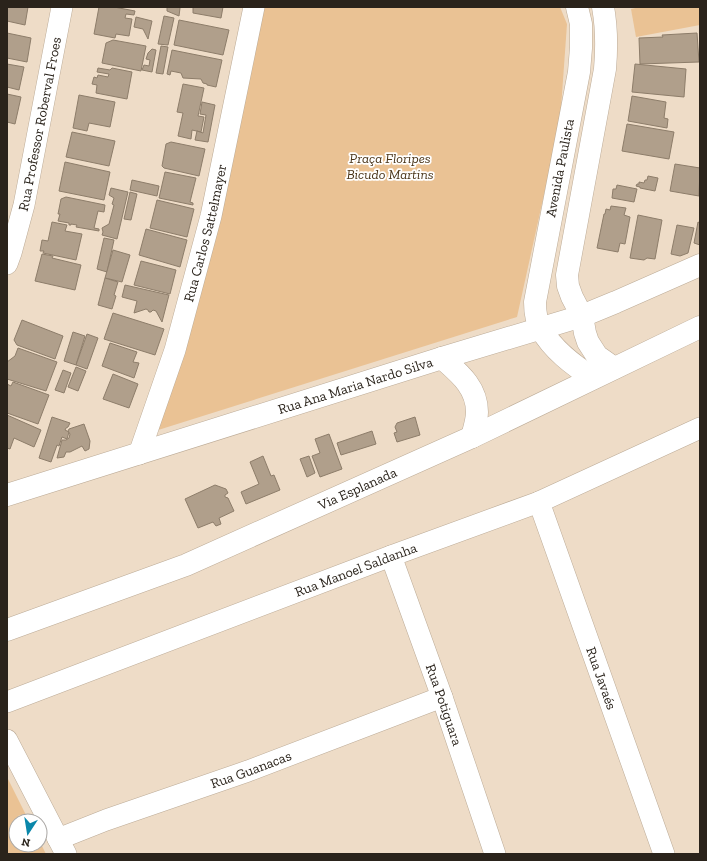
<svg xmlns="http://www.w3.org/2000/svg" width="707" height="861" font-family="'Zilla Slab',serif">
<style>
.green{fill:#eac294}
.building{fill:#b09f8b;stroke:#8d7d6a}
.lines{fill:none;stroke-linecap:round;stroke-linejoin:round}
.street-casing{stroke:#bcab97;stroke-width:22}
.secondary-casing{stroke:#bcab97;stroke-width:23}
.street{stroke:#fff;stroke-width:21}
.secondary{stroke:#fff;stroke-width:22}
.labels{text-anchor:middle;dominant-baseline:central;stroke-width:3.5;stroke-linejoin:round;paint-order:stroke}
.street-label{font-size:14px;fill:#2a231b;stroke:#fff}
.park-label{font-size:14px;font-style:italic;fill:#493418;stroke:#fff}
</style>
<rect width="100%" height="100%" fill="#eedcc7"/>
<g class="green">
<polygon points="263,7 560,7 567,24 560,122 517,317 155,431"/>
<polygon points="640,7 700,7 700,25 636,37 631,9"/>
<polygon points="7,777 29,821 16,821 16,845 40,845 40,842 46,854 7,854"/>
</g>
<g class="building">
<polygon points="7,7 28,7 25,25 7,21"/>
<polygon points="99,7 114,7 135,11 134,15 126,14 125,18 132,19 129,36 116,34 115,38 94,34"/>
<polygon points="167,7 179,7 180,8 179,16 167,11"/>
<polygon points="193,7 223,7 221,18 193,13"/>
<polygon points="164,16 174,18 168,45 158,44"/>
<polygon points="136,17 152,21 148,39 143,29 134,27"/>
<polygon points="179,20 229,30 223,55 174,45"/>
<polygon points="7,33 31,38 27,62 7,58"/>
<polygon points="697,33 699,62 640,64 639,38 663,37 662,35"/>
<polygon points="113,40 146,46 141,71 102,63 106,43"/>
<polygon points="161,46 168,47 163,74 156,73"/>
<polygon points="152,49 156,50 152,72 142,70 144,65 149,66 150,60 146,59 148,53"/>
<polygon points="172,50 222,60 216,87 207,85 207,84 203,83 201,79 183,78 181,73 171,71 170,75 167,74"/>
<polygon points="7,64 24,67 19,90 7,87"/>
<polygon points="635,64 686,69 684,97 632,92"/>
<polygon points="98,68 110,70 112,68 132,72 127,99 96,93 97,85 92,84 94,77 97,78 98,75 108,77 109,74 97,72"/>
<polygon points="183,84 204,88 198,116 204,117 201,132 192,130 191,139 178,136 183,113 177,112"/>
<polygon points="7,94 21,97 15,124 7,122"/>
<polygon points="79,95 115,102 110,127 89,123 87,131 73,128"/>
<polygon points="632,96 666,102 664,118 668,119 667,128 628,121"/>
<polygon points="202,102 215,105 208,142 195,140 197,131 203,133 206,115 200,114"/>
<polygon points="627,124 674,132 669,159 622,151"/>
<polygon points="72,132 115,141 109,166 66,157"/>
<polygon points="171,142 205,149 199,176 164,168 162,166 166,144"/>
<polygon points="65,162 110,172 104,200 59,191"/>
<polygon points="675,164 700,168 699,196 670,191"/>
<polygon points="165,172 196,178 190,202 193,203 193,205 159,198"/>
<polygon points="648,176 658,178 655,191 640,188 640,187 636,186 637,184 639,184 639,182 644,183 645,180 647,180"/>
<polygon points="132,180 159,186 157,196 130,190"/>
<polygon points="617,185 637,189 634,202 612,198 613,189 616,189"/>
<polygon points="111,188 128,192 117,239 102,235 103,232 102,228 109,224 114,205 112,204 114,198 109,195"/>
<polygon points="130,192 137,194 131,220 124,219"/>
<polygon points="66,197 105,205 104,212 98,211 94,228 99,229 99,231 76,227 77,225 71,224 71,225 69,225 69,223 58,221 60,214 58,214 61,199"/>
<polygon points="157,200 194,209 187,237 150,228"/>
<polygon points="611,206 626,208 624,215 630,217 625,244 620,243 618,252 597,248 604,214 605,214 606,209 610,210"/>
<polygon points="638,215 662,220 655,259 647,258 644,260 630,258"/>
<polygon points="52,222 67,225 65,231 82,234 76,260 43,253 44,251 40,251 42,240 48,241"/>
<polygon points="698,222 700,223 700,245 694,243"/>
<polygon points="677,225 694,228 688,253 680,256 671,254"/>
<polygon points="146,229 187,240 180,267 139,255"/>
<polygon points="104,238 114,240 107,272 97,269"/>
<polygon points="113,250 130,255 122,282 105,278"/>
<polygon points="42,254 53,256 52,258 81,265 75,290 35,281"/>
<polygon points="141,261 176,270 170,294 134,285"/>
<polygon points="105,278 118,282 114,295 116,296 112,309 98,305"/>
<polygon points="125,285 169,295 162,322 156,311 153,310 151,312 149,312 148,310 146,309 134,313 137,301 122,297"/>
<polygon points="113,313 164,329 155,355 104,339"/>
<polygon points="22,320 63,336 55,359 17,345 14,340"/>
<polygon points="73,332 85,336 76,365 64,361"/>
<polygon points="87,334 98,338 87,369 76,365"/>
<polygon points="110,343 137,352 133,362 139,363 134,378 102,366"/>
<polygon points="18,348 57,362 46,391 7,379 7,362 15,356"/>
<polygon points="76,367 86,371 78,391 68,387"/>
<polygon points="63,370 71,373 64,393 55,390"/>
<polygon points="113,374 138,384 129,408 103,399"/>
<polygon points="13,382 49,395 38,424 7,413 7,384 11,386"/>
<polygon points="7,415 41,430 34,447 14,438 10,449 7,448"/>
<polygon points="52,417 70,423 68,427 66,428 65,430 69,432 67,439 62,437 59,446 57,445 51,462 39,458"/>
<polygon points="415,417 420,435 397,442 394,433 397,432 395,427 397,423"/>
<polygon points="84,424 90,441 89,449 85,451 82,446 70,452 66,452 64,457 57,458 62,440 66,440 69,438 70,434 68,431 69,429"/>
<polygon points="372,431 376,444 341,455 337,443"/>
<polygon points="329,434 342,469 320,477 312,456 320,453 315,439"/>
<polygon points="263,456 271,476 274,475 280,490 246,504 241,492 259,484 250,462"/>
<polygon points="309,456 315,473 307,477 300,459"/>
<polygon points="215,485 226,489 228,493 225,495 225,497 228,498 234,511 219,518 221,524 216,526 213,522 198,528 185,499"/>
</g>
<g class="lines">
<g class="street-casing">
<g id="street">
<path id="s1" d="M7 264 11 253 24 205 62 7"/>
<path id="s2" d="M139 454 175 350 211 216 254 7"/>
<path id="s3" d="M539 502 664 854"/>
<path id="s4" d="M391 556 442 697 495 854"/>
<path id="s5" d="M7 702 391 556 539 502 700 428"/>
<polyline points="7,740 66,854"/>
<path id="s6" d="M58 839 106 820 248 771 442 697"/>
</g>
</g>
<g class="secondary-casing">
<g id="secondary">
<path d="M577 7 581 24V48L579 72 535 302C535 311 536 321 541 329 553 350 573 365 593 378"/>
<path d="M603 7C607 29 607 46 605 69L567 275 568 286 572 297 582 316 585 333 588 342 597 356 614 368"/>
<path d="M442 358C459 373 477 387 477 412 477 420 474 429 472 437"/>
<path id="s7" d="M7 495 442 358 582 316 616 302 700 265"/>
<path id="s8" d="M7 630 186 565 472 437 700 327"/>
</g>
</g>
<use href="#street" class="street"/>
<use href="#secondary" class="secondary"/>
</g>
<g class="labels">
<g class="street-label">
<text stroke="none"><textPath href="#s1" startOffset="144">Rua Professor Roberval Froes</textPath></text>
<text transform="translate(560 168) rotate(-79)">Avenida Paulista</text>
<text stroke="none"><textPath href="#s2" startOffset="231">Rua Carlos Sattelmayer</textPath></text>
<text stroke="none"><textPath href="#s7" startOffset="365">Rua Ana Maria Nardo Silva</textPath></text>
<text stroke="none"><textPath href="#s8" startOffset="378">Via Esplanada</textPath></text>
<text stroke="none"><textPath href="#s5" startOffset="373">Rua Manoel Saldanha</textPath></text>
<text stroke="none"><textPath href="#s3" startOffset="187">Rua Javaés</textPath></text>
<text stroke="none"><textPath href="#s4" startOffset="158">Rua Potiguara</textPath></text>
<text stroke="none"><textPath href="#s6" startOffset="205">Rua Guanacas</textPath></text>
</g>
<g class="park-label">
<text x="390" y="158">Praça Floripes<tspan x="390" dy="16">Bicudo Martins</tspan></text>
</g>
</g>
<rect width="707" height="861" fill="none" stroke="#2a231b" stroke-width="16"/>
<g transform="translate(28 833) rotate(192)"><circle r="19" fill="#ffffff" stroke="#aaa7a4"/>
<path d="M0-3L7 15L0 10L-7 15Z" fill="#0a87aa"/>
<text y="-6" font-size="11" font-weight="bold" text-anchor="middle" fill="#2a231b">N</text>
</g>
</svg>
